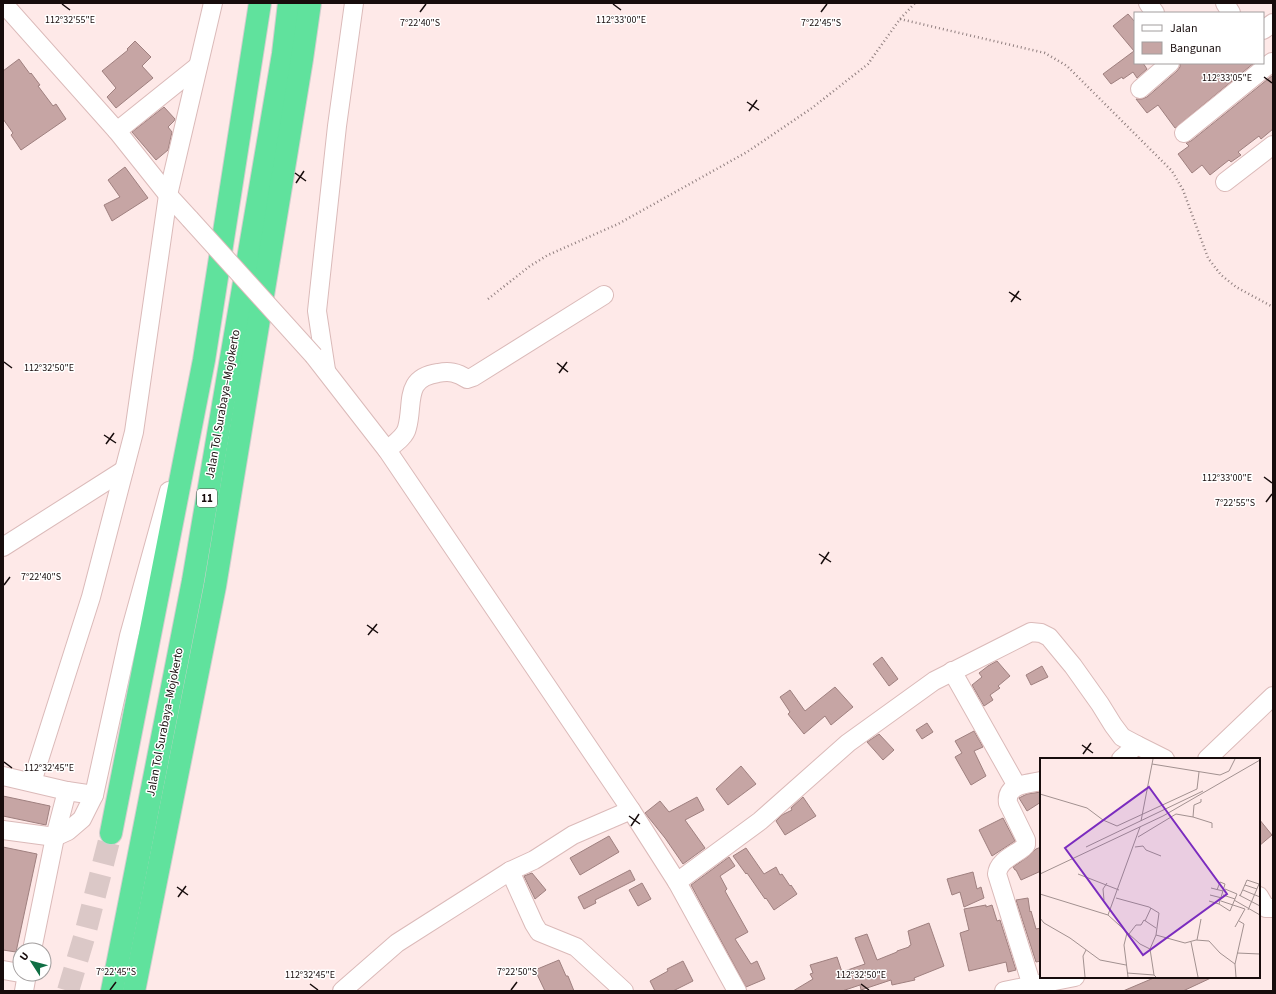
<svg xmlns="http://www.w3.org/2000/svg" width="1276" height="994" font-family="'Source Sans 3',sans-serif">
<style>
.building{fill:#c6a5a4;stroke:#9f807f}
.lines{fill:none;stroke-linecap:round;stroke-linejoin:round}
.highway-tunnel{stroke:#dbc8c7;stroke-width:22;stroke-dasharray:22 11;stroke-linecap:butt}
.minor-casing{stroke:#dbbab9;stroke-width:20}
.highway-casing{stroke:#d1cece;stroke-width:24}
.path{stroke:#907f7f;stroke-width:2.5;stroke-dasharray:1 3;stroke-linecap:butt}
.minor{stroke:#fff;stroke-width:18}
.highway{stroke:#60e29d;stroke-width:22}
.minor-bridge-casing{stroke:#dbbab9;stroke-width:20;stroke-linecap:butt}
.minor-bridge{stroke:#fff;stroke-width:18}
.ticks{fill:none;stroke:#170c0c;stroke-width:1.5}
.labels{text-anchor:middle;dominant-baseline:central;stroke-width:3;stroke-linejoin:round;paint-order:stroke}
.shield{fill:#fff;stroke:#5d5555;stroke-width:1}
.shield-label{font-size:11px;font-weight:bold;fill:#170c0c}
.street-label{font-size:12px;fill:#170c0c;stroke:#fff}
.inset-road{fill:none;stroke:#a29190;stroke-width:1}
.view{fill:#7b2cbf;fill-opacity:0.15;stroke:#7b2cbf;stroke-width:2}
.inset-edge{fill:none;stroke:#170c0c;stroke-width:2}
.ticks-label{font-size:10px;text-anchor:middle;fill:#170c0c;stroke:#fff;stroke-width:3;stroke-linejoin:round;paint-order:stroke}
</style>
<rect width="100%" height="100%" fill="#fee9e8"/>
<g class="building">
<polygon points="1128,14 1135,22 1135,63 1143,63 1147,69 1137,78 1133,72 1123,79 1122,77 1111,84 1103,74 1134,51 1113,26"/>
<polygon points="135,41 151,57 142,66 153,78 116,108 107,97 116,88 102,71 128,50 127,49"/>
<polygon points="19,59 30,74 31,73 40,85 38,86 53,106 56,104 66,119 21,150 11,135 13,133 3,119 3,71"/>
<polygon points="1180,63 1254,63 1175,128 1158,105 1147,113 1136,99 1142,99 1147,97 1177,71 1180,67"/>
<polygon points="1273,75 1273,129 1261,139 1259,136 1238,152 1241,155 1231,162 1229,160 1210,175 1202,165 1192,173 1178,154 1189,146 1186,143 1191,141"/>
<polygon points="164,107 175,119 174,121 168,127 172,132 168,150 156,160 132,132"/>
<polygon points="125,167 148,198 112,221 104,205 120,197 108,180"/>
<polygon points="882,657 898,679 889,686 873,664"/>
<polygon points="997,661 1010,676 998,686 1000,688 990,695 993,700 984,706 972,685 982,677 979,673 988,666"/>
<polygon points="1042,666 1048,677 1031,685 1026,675"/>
<polygon points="835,687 853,707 831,725 825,716 804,734 788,714 790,712 780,697 790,690 805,711"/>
<polygon points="927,723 933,732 922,739 916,730"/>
<polygon points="974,731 983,747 974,751 986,776 971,785 955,757 962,753 955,741"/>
<polygon points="879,734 894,750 883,760 867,742"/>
<polygon points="741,766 756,784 728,805 716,789"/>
<polygon points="1041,792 1041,802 1027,811 1019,798 1027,794"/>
<polygon points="3,796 50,806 46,825 3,816"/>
<polygon points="697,797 704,810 685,820 705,848 683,864 665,838 645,813 660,801 669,812"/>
<polygon points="803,797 816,816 785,835 776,821 782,815 792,810 791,808"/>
<polygon points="1003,818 1015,841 992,856 979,830"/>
<polygon points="1259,819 1272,835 1259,846"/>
<polygon points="609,836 619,852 580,875 570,858"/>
<polygon points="3,847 37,854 16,952 3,950"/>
<polygon points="1041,847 1041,871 1021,880 1016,870 1015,870 1013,867 1029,856 1036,849"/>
<polygon points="746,848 764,874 776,867 780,875 782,874 790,886 791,885 797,894 774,910 766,898 765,899 747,873 746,874 733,856"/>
<polygon points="729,857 735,866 720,876 727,889 725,891 748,932 735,939 751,964 757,961 765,979 746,987 691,885"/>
<polygon points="630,870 635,880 595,900 596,903 584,909 578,897"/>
<polygon points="973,872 977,889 981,887 984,898 964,907 960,892 952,895 947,879"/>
<polygon points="532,873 546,890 535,899 524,876"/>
<polygon points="642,883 651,899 638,906 629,890"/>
<polygon points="1028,898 1030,912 1031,911 1036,929 1041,928 1041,961 1036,962 1016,900"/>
<polygon points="986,905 986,907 992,905 997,921 1000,920 1016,970 1008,972 1006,962 969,971 960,933 969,930 964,909"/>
<polygon points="929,923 944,966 914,978 915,980 892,985 891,980 861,990 860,985 842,991 793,991 813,979 810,974 813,973 810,965 837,957 842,972 865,964 855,938 867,934 877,960 897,952 897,951 909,947 909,946 911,945 908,931"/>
<polygon points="559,960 566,976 568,976 574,991 545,991 535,970"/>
<polygon points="683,961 693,981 673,991 655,991 650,981 668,971 667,969"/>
<polygon points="1156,977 1213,977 1183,991 1123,991"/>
</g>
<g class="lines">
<polyline class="highway-tunnel" points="68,991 85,934 111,833"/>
<g class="minor-casing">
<g id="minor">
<polyline points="3,3 117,131 168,195 190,219"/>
<polyline points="1148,3 1155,13"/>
<polyline points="1225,3 1231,13"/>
<polyline points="1263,30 1273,23"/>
<polyline points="1140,89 1170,63"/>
<polyline points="117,131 198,66"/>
<polyline points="1184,133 1272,62"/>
<polyline points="1225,182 1273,145"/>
<polyline points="314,356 387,450 631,810 677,882 737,991"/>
<polyline points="326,370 317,311 337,126 354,3"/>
<path d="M387 450C394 444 405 437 407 428 414 404 403 378 438 373 449 371 457 372 467 379L473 377 604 295"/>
<polyline points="3,547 124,470"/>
<polyline points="952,671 1017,786"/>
<polyline points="1121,759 1137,745"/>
<polyline points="1207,759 1273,696"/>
<polyline points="3,776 67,791 94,795"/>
<polyline points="32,782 91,597 134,432 168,195 213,3"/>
<polyline points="3,830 55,837 68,831 82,819 94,795 129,636 169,491"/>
<polyline points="510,871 534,924 539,932 576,947 624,991"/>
<polyline points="677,882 760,821 848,743 934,681 1031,632 1041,633 1049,637 1073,666 1100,704 1113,725 1122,737 1137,745 1165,759"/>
<polyline points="1259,896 1266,908 1273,908"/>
<polyline points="32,950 55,837 67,791"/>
<polyline points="3,970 20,973"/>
<path d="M1032 986 997 874C998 861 1014 855 1023 848L1026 845V840L1008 803C1005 784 1028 784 1041 781"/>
<polyline points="24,991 27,974"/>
<polyline points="342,991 397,943 510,871 534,860 573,835 631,810"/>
<polyline points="1004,991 1075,977"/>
</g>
</g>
<g class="highway-casing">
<g id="highway">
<polyline points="111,833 204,360 260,3"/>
<polyline points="112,991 193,581 283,54 289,3"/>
<polyline points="134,991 215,586 302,59 310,3"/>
</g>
</g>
<g class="path">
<polyline points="900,19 1045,53 1067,66 1172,171 1183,190 1208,258 1221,275 1236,287 1273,307"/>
<polyline points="488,299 530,266 548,255 618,224 747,152 812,108 868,64 900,19 915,3"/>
</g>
<use href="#minor" class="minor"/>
<use href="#highway" class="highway"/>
<g class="minor-bridge-casing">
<polyline id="minor-bridge" points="190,219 314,356"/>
</g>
<use href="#minor-bridge" class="minor-bridge"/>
</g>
<path class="ticks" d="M62 4 70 10M613 4 621 10M420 12 426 4M821 12 827 4M1264 77 1272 83M747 102 759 110M749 111 757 100M295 173 306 181M296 183 304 171M1009 292 1021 300M1011 302 1019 291M4 362 12 368M557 363 568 372M559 373 567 362M104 435 116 443M106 444 114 433M1264 477 1272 483M1266 502 1272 494M819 554 831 562M821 564 829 552M4 585 10 577M367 625 378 633M368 635 377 624M1082 745 1093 753M1083 754 1091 743M4 762 12 768M629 816 640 824M631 826 639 814M177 887 188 895M178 897 186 886M310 984 318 990M861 984 869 990M110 990 116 982M511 990 517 982"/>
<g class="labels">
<rect class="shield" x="197" y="489" width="20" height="18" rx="3"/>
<g class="shield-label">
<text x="207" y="498">11</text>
</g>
<g class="street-label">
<text transform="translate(223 404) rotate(-80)">Jalan Tol Surabaya–Mojokerto</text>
<text transform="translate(165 722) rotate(-79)">Jalan Tol Surabaya–Mojokerto</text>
</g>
</g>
<g transform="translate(1040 758)">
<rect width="220" height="220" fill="#fee9e8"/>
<path class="inset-road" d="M112 6 180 17 189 13 195 1M157 31 159 14M0 36 47 50 63 62 77 68 157 31M153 59 172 65V70M101 63 113 1M98 79 136 56 153 59 154 47 161 44V41M46 89 163 33M95 89 103 88 106 92 121 98M0 116 123 58 220 2M38 116 79 132M205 127 217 131M171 130 183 133M203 132 220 139M0 136 68 157 100 186 110 191M170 137 182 140M183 137 195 141M199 137 220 148M200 138 207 122 219 126 208 152M76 140 109 149 119 155 116 177 110 191 114 217M64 142 63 131 67 125M194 142 220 157M169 143 179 146 185 126 180 124 177 132M181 143 205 151M179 146 190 153 197 136 185 131M68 157 100 69M0 160 4 165 30 180 60 202 86 207M105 163 111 150M195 169 205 151M87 175 84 187 88 219M89 176 96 167H101L104 162 116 170M116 177 145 185 156 182 169 183 180 195 195 206M157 182 161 161M151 184 158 219M197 195 220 196M87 215 114 217 116 219M45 219 43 198 46 192M196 219 195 206 204 166 199 163"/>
<path class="view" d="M109 29 187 136 103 197 25 90Z"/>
<rect width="220" height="220" class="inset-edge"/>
</g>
<g class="ticks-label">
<text x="70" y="23">112°32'55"E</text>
<text x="621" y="23">112°33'00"E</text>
<text x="420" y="26">7°22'40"S</text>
<text x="821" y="26">7°22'45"S</text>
<text x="1227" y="81">112°33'05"E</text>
<text x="49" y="371">112°32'50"E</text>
<text x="1227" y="481">112°33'00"E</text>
<text x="1235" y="506">7°22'55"S</text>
<text x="41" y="580">7°22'40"S</text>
<text x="49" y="771">112°32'45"E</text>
<text x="116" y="975">7°22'45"S</text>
<text x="517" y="975">7°22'50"S</text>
<text x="310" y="978">112°32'45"E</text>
<text x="861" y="978">112°32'50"E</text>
</g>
<rect width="1276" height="994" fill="none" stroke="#170c0c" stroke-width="8"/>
<rect x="1134" y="12" width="130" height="52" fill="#ffffff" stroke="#a29e9e"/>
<rect x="1142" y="25" width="20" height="6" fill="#ffffff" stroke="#a29e9e"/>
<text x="1170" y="32" font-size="12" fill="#170c0c">Jalan</text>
<rect x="1142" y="42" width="20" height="12" fill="#c6a5a4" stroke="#a29e9e"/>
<text x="1170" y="52" font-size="12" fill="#170c0c">Bangunan</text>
<g transform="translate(32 962) rotate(306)"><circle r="19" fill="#ffffff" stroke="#a29e9e"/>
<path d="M0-3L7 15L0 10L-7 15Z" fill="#0f6f44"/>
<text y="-6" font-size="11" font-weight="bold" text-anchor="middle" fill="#170c0c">U</text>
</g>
</svg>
